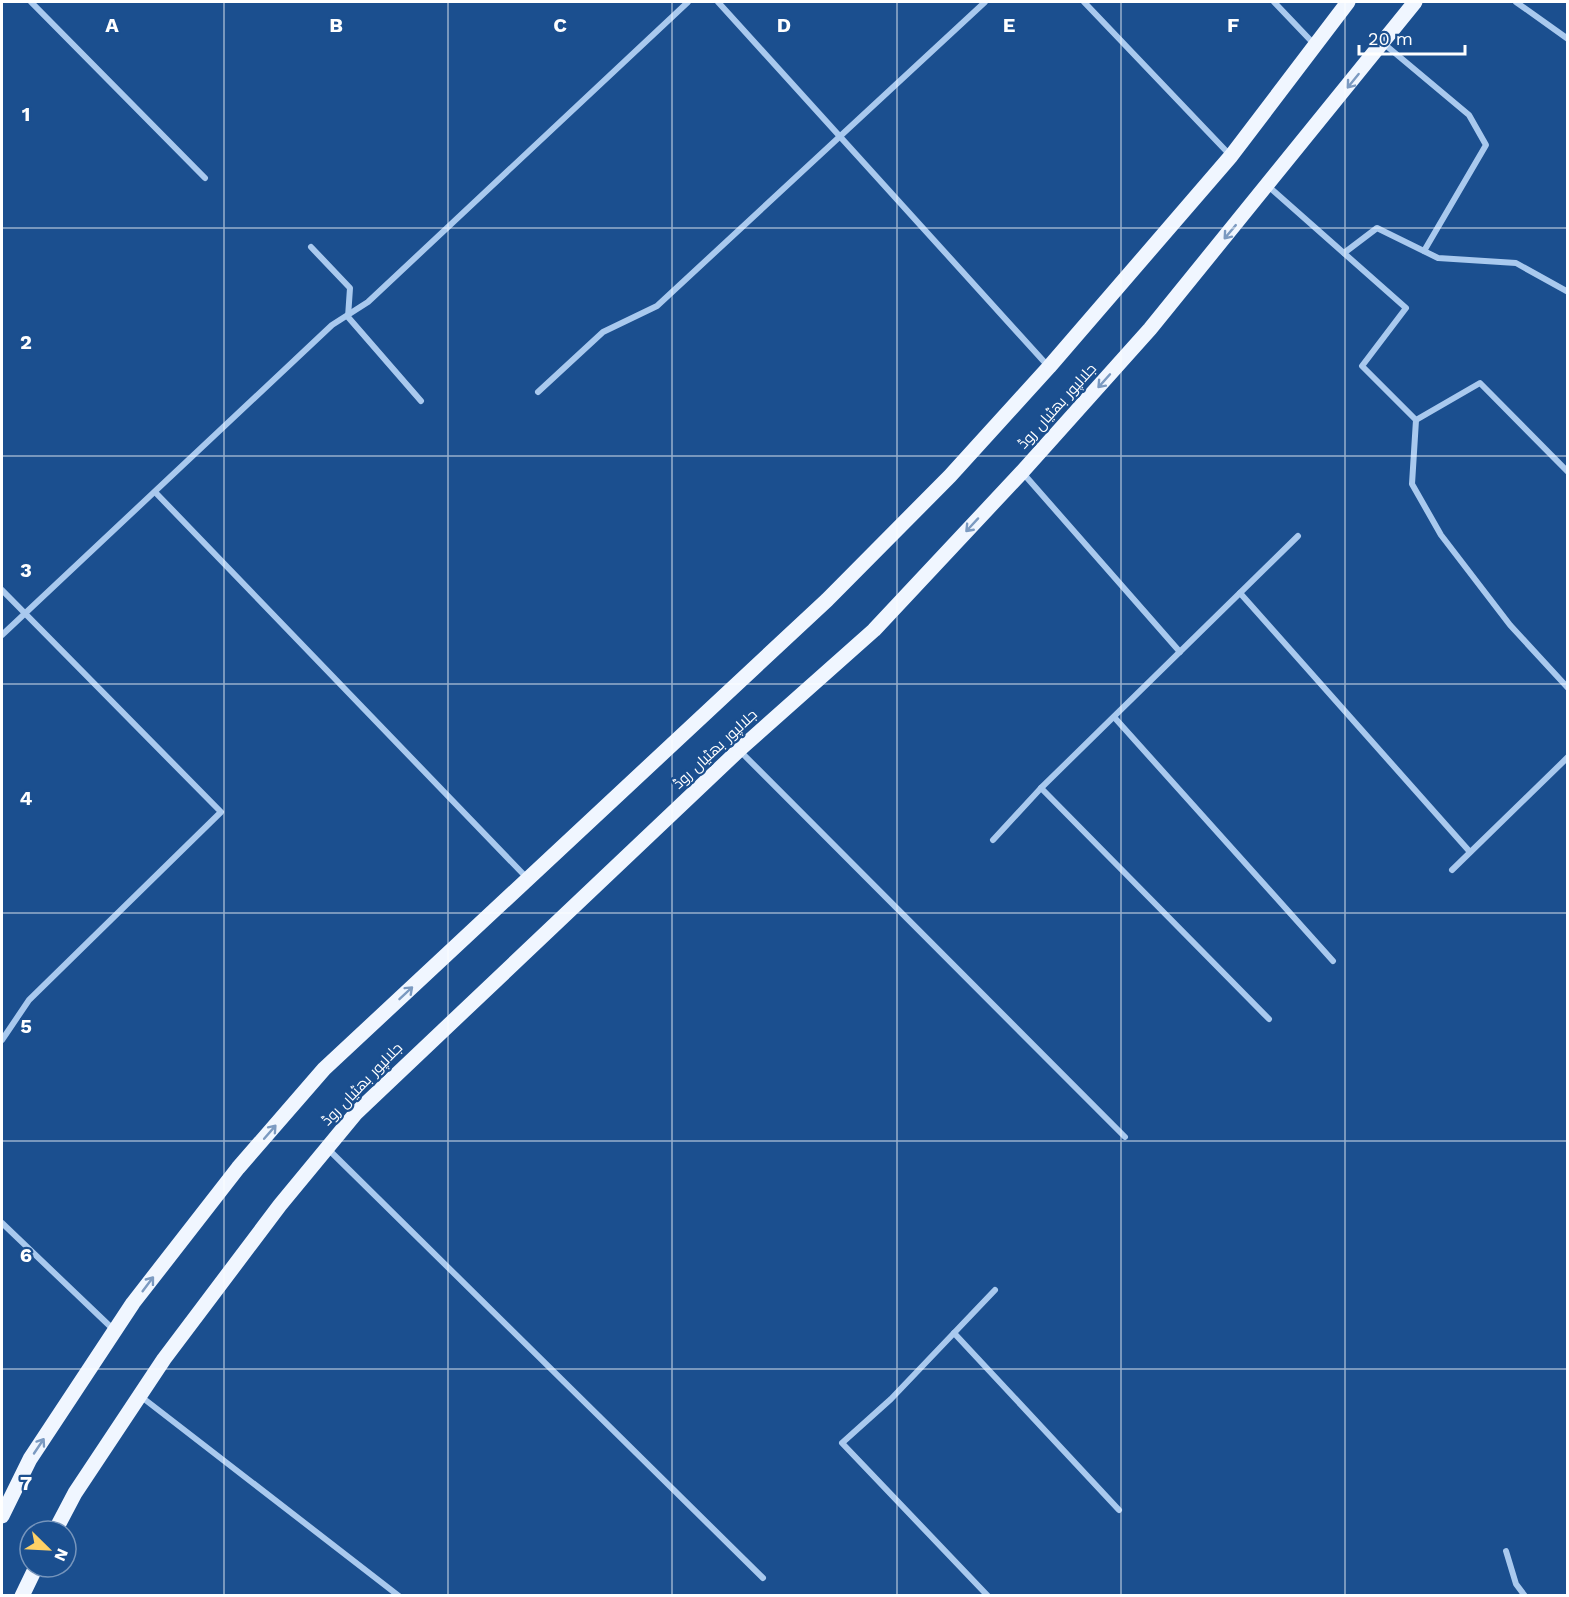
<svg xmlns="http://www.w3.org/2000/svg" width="1569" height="1597" viewBox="0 0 1569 1597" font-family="'Work Sans',Cairo,sans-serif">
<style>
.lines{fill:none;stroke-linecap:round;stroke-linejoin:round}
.minor{stroke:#a9c9ee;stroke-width:6}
.primary{stroke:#f0f6ff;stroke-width:15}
.oneway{stroke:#7b9ac1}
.grid{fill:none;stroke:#fff;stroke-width:1.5;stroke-opacity:0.55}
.labels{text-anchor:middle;stroke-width:4.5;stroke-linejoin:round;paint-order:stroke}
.street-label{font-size:15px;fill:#fff;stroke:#1b4f8f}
.grid-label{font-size:20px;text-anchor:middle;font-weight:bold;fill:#fff;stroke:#1b4f8f;stroke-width:4.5;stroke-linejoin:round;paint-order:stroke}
</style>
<rect width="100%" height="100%" fill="#1b4f8f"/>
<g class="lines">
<!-- minor -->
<g class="minor">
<path d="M31,2L205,178"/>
<path d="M718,2L1048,366"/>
<path d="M1084,2L1230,155"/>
<path d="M1274,2L1315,45"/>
<path d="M1516,2L1568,39"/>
<path d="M1383,43L1469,115L1486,145L1424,251"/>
<path d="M1268,186L1406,308L1362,366L1416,420L1412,484L1441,535L1510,625L1568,688"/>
<path d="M311,247L350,288L348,317L421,401"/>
<path d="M1344,253L1377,228L1438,258L1516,263L1568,292"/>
<path d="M538,392L603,332L657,306L985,2"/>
<path d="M1416,420L1480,383L1568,472"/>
<path d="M1022,472L1180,652"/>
<path d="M155,492L527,878"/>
<path d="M2,590L221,812L29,1000L2,1040"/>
<path d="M1240,593L1470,852"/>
<path d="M2,635L332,325L368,302L688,2"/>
<path d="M1114,717L1333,961"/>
<path d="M739,750L1125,1137"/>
<path d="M1041,788L1269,1019"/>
<path d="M993,840L1041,788L1298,536"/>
<path d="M1452,870L1568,757"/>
<path d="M328,1149L763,1578"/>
<path d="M2,1223L115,1331"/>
<path d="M954,1333L1119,1510"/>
<path d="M139,1395L399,1596"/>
<path d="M1506,1551L1516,1584L1525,1596"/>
<path d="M988,1596L842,1443L891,1399L995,1290"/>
</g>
<!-- primary -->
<g class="primary">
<path d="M2,1516L30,1459L133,1303L238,1168L324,1069L827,600L950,476L1049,367L1231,156L1348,2"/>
<path d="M55,1531L75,1493L164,1359L280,1205L356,1113L739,750L874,630L1022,472L1150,329L1415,2"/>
<path d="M22,1596L36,1567"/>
</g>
</g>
<!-- one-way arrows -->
<defs><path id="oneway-shaft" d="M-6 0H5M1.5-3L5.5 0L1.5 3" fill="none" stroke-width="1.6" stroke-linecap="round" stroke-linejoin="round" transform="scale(1.5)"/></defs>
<g class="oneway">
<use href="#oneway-shaft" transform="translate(1353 81) rotate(129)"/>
<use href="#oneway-shaft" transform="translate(1230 232) rotate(130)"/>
<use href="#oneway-shaft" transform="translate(1104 381) rotate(132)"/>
<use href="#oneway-shaft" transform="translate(972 525) rotate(133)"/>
<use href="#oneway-shaft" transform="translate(406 993) rotate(-43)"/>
<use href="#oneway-shaft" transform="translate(270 1132) rotate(-49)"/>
<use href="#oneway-shaft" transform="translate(148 1284) rotate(-53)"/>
<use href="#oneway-shaft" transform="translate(39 1446) rotate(-56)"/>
</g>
<!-- grid -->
<path class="grid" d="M224,2V1596M448,2V1596M672,2V1596M897,2V1596M1121,2V1596M1345,2V1596M2,228H1568M2,456H1568M2,684H1568M2,913H1568M2,1141H1568M2,1369H1568"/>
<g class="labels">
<!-- street labels -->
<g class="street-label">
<text transform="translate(1057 406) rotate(-48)" y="5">جلالپور بھٹیاں روڈ</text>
<text transform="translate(715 749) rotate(-43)" y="5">جلالپور بھٹیاں روڈ</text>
<text transform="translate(362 1084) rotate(-46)" y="5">جلالپور بھٹیاں روڈ</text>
</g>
</g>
<g class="grid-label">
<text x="112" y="32">A</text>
<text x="336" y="32">B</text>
<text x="560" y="32">C</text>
<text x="784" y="32">D</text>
<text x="1009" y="32">E</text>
<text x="1233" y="32">F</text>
<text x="26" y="121">1</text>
<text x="26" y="349">2</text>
<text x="26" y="577">3</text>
<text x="26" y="805">4</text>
<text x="26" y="1033">5</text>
<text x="26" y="1262">6</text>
<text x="26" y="1490">7</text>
</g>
<!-- border -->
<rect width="1569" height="1597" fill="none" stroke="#ffffff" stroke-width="6"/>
<!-- north arrow -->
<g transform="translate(48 1549) rotate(114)"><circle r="28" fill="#1b4f8f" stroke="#7695bc" stroke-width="1.5"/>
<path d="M0-4.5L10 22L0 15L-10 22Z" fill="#ffd166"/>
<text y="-9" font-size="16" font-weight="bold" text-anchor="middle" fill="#ffffff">N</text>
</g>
<!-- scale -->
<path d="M1359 45v9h106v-9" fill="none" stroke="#ffffff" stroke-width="3"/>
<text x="1368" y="45" font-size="18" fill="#ffffff" stroke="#1b4f8f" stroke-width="4.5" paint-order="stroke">20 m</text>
</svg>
